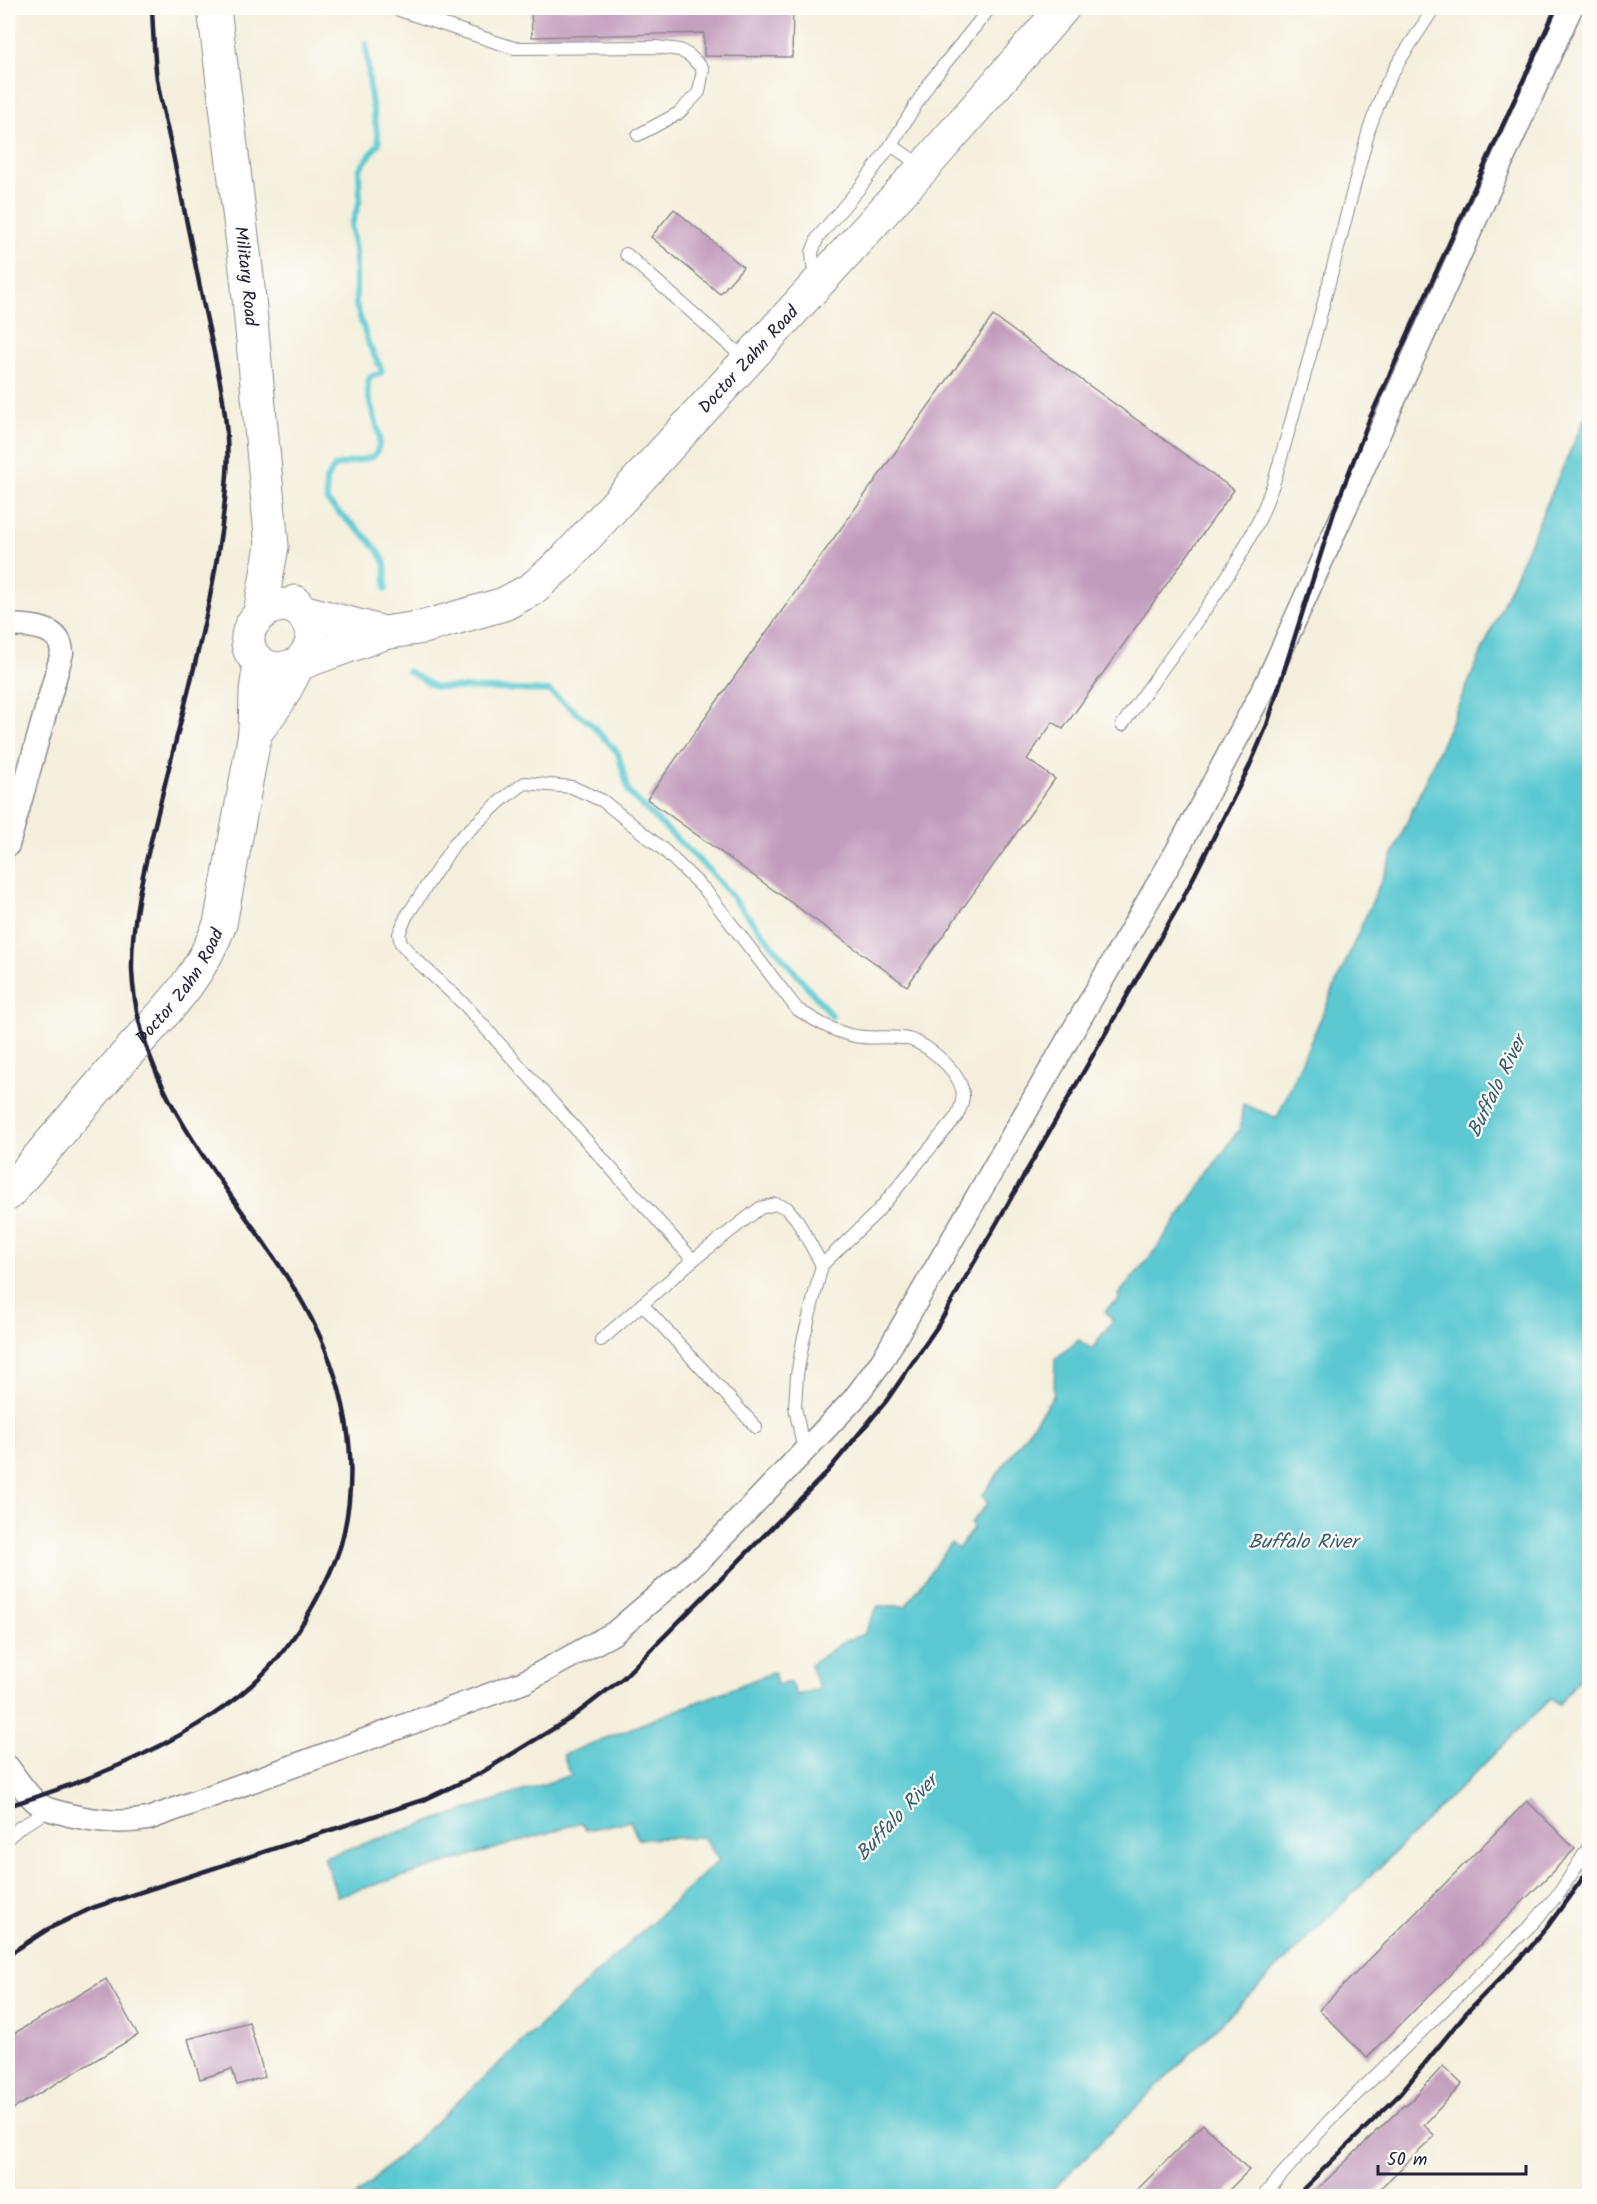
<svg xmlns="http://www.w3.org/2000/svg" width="1597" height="2204" viewBox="0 0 1597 2204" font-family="Kalam,sans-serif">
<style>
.water{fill:#5cc9d2;stroke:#3f7686;stroke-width:1.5}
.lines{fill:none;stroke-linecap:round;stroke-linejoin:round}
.stream{stroke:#5cc9d2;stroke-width:6}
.building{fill:#c29cbd}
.lane-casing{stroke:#8b888c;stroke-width:14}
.street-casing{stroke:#8b888c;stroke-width:25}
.secondary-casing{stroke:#8b888c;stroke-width:35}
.lane{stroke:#fff;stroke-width:12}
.street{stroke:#fff;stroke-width:22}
.secondary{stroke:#fff;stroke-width:33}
.rail{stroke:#22223b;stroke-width:4.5}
.labels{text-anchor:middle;stroke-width:4.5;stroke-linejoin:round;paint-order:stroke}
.street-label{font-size:18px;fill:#22223b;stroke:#fdfcf7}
.water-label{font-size:20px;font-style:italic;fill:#365c70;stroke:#fdfcf7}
</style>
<rect width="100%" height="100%" fill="#fdfcf7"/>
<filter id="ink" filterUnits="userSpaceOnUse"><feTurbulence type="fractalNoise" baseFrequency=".0167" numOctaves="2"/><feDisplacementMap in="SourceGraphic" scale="12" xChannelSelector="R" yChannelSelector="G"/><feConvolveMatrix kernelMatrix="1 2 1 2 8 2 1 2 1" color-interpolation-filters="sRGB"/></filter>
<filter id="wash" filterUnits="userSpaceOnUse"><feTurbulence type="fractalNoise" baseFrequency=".008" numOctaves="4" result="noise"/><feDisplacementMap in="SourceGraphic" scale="24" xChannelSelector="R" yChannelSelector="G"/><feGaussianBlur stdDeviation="1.35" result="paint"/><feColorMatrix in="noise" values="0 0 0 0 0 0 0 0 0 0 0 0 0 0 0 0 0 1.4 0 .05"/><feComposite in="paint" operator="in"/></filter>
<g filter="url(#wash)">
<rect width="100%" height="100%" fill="#f4efdc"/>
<!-- water -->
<path class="water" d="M1589,408V1667L1559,1704L1550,1699L1046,2196H356L719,1860L703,1837L638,1839L630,1821L586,1830L580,1823L337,1896L324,1857L571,1775L563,1755L774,1672L777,1685L790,1682L796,1695L819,1689L810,1665L845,1641L864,1634L878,1606H906L951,1543L958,1549L973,1529L971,1523L988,1503L982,1496L1054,1395L1055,1359L1079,1340L1092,1349L1113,1320L1105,1311L1113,1303L1115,1304L1120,1298L1118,1295L1154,1252L1240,1128L1243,1104L1277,1118Z"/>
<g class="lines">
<!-- stream -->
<g class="stream">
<path d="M366,44L371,99L379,143L359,170L360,200L351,227L356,256V305L369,345L382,370L380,374L370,376C359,403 393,435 373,457L335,466L326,480L327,501C345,521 371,536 384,560C387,567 385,581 386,589"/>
<path d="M408,671L435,687L549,691L591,724L618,753L629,793L710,871L832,1016"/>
</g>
</g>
<g id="blocks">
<!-- building -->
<g class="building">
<path d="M531,8H793L792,57L704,56V33L532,37Z"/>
<path d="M674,209L743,267L720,294L651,237Z"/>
<path d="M993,316L1234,490L1063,729L1053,722L1027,759L1055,779L907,986L647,799Z"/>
<path d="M1527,1801L1575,1849L1367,2058L1319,2010Z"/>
<path d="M106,1979L138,2035L8,2112V2037Z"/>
<path d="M249,2022L265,2077L237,2085L232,2069L200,2079L188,2039Z"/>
<path d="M1443,2066L1462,2084L1424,2125L1435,2136L1372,2196H1310L1404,2105L1406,2106Z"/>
<path d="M1203,2124L1249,2170L1223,2196H1131Z"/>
</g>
</g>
</g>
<g filter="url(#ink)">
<use href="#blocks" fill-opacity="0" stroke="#8b888c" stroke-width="1.5"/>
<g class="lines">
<!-- lane casing -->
<g class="lane-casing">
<g id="lane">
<path d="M393,8L514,48L656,47L680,50L690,56L703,69L699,92L679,113L638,135"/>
<path d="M891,145L923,167"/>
<path d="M626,254L746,360"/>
<path d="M821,278L813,266L812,252L818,237L862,185L891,145L930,82L990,8"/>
<path d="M1122,725L1214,597L1239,558L1261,516L1274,482L1309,359L1369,129L1385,87L1398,63L1434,8"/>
<path d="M693,1260L465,1005L414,958L401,943L399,934L406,917L455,843L504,798L525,783L572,787L603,801L664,850L706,891L797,1009C816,1021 834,1032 855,1036C871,1039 886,1036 901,1038C923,1039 956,1068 962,1089C965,1098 960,1108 957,1116L877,1212L822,1265L803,1341L797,1375L795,1407L804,1451"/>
<path d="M642,1304L756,1427"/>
<path d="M601,1340L693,1260L760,1208L776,1204L787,1208L797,1220L822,1265"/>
<path d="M8,1838L20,1827L50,1810"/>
<path d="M1263,2196L1329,2121L1533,1923L1560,1892L1590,1845"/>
</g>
</g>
<!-- street casing -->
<g class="street-casing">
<g id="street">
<path d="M8,625C29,626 61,625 62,653L8,845"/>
<path d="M8,1767C18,1780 28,1798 42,1806C50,1811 60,1812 69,1815C97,1821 120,1824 148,1819L524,1682L614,1633L706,1554L853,1400L882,1361L1178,849L1267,682L1571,8"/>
</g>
</g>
<!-- secondary casing -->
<g class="secondary-casing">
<g id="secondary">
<path id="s1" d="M214,8L247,277L272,546L260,613"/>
<path d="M295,602L298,610L384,633"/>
<path id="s2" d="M255,733C266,719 278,704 286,688C290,681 293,674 297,667C302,658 308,654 311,644C313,636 312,629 308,622C287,579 222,629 259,662C271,672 285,669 298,664L384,633L424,627L504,604L532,589L564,561L924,167L1063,8"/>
<path id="s3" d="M8,1194C44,1151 81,1107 118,1064C160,1016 197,985 220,924L255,733L256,691L260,662"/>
</g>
</g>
<!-- lane -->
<use href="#lane" class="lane"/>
<!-- street -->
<use href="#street" class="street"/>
<!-- secondary -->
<use href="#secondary" class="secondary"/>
<!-- rail -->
<g class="rail">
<path d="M8,1806C79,1784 152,1756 214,1714C254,1688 288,1651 311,1609C323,1588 334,1567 341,1544C363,1462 345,1378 304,1305C243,1197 137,1102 132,970C131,915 146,861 159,808C185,700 220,585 227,475C231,417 215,358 203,302C193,251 182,201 172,150C167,127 161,103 157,79C154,56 153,31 152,8"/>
<path d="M8,1955L48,1929L92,1908L426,1799L479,1774L571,1718L623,1678L828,1471L887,1400L937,1327L967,1275L1182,900L1249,767L1267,725L1335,509L1369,420L1556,8"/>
<path d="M1296,2196L1399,2095L1466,2013L1523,1955L1548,1926L1590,1868"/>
</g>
</g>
</g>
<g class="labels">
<!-- street labels -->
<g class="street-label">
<text dy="6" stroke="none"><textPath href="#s1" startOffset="270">Military Road</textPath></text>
<text dy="6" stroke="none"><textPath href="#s2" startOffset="843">Doctor Zahn Road</textPath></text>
<text dy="6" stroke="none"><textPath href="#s3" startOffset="270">Doctor Zahn Road</textPath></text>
</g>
<!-- water labels -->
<g class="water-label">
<text transform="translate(1496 1086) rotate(-64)" y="7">Buffalo River</text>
<text x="1303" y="1548">Buffalo River</text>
<text transform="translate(896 1817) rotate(-47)" y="7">Buffalo River</text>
</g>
</g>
<!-- margin -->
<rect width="1597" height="2204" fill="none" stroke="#fdfcf7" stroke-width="30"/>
<!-- scale -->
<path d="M1378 2165v9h148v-9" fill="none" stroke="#22223b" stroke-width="3"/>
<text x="1387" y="2165" font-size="18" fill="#22223b" stroke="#fdfcf7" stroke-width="4.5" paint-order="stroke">50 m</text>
</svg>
